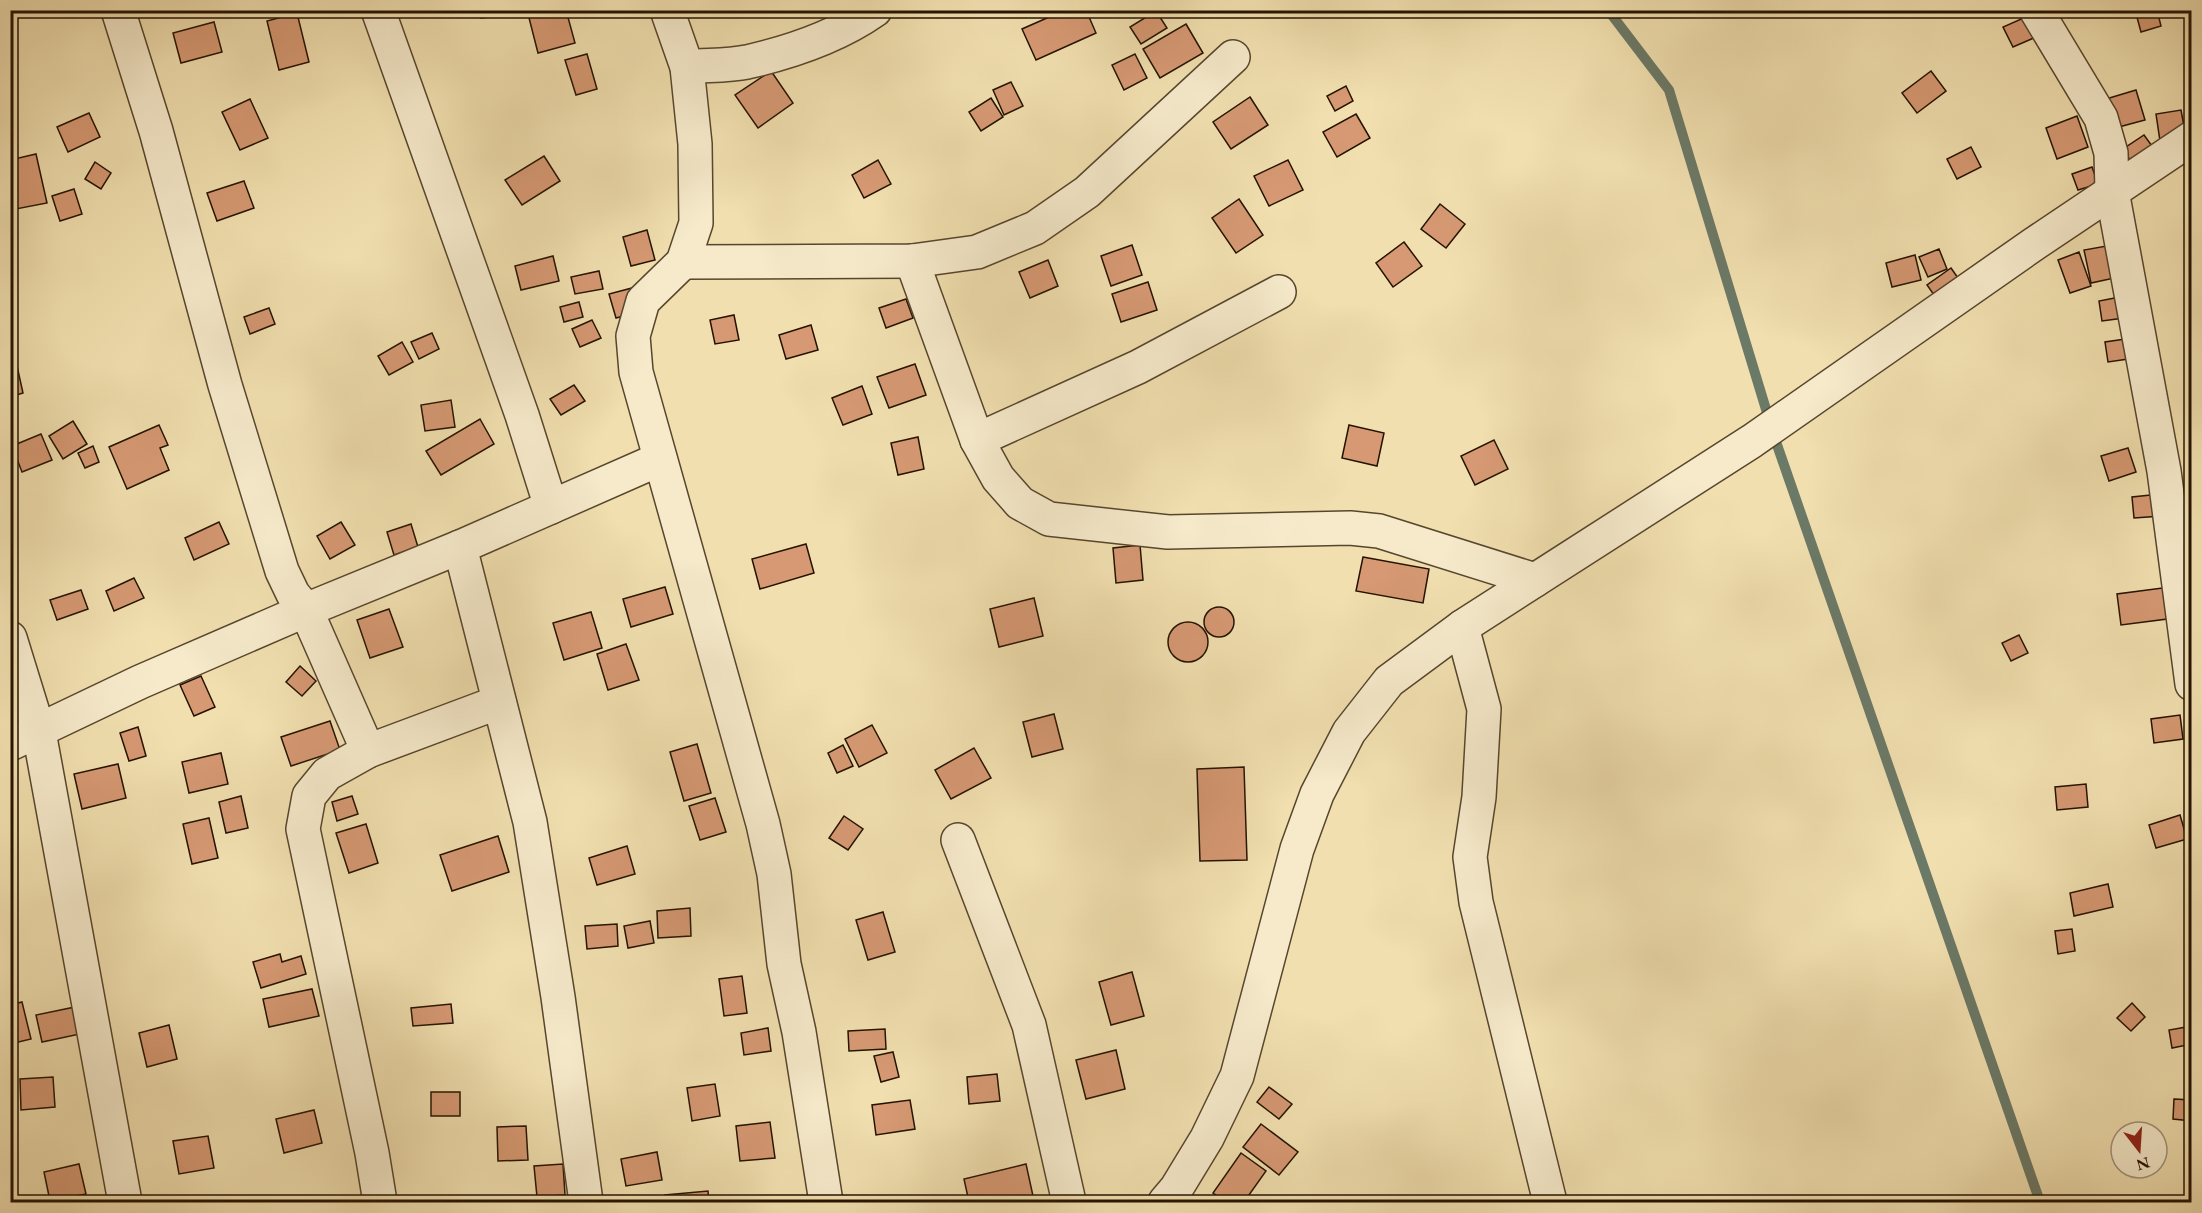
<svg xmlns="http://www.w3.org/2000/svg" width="2202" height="1213" viewBox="0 0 2202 1213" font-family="'EB Garamond',serif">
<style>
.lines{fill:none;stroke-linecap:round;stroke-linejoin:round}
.stream{stroke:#6b7967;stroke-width:10}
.building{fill:#d69973;stroke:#241302;stroke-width:1.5}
.minor-casing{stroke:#57462d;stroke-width:36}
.minor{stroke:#f6eacb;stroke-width:33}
</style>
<rect width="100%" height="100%" fill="#f1dfaf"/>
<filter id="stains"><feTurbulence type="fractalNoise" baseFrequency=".00333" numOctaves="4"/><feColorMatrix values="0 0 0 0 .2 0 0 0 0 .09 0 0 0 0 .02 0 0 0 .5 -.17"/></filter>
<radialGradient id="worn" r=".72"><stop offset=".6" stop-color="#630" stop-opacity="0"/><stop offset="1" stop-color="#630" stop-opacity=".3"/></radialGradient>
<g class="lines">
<!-- stream -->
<path class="stream" d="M1608,10L1669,90L1775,439L2040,1202"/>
</g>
<!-- building -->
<g class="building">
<path d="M480,10H510V15L481,18Z"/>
<path d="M527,10H566L575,43L538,53Z"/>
<path d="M1065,10H1086L1096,33L1036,60L1022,29Z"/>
<path d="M2135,10H2157L2161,26L2141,32Z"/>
<path d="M1156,11L1167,28L1141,44L1130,27Z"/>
<path d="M297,13L309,62L279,70L267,21Z"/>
<path d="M2028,16L2036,37L2013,47L2003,27Z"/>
<path d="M214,22L222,52L181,63L173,33Z"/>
<path d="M1186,24L1203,53L1160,78L1143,49Z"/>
<path d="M587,54L597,89L576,95L565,60Z"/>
<path d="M1135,54L1147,78L1124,90L1112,65Z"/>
<path d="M771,71L793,103L758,128L735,95Z"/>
<path d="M1931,71L1946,91L1917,113L1902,93Z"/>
<path d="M1011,82L1023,106L1004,115L993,90Z"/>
<path d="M1346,86L1353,101L1335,111L1327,96Z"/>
<path d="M2136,90L2145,120L2115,128L2106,99Z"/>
<path d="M1250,97L1268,125L1231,149L1213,122Z"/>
<path d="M991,98L1003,117L981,131L969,112Z"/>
<path d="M250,99L268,138L240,150L222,112Z"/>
<path d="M2181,110L2186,137L2160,141L2156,114Z"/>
<path d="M89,113L100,137L68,152L57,127Z"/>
<path d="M1356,114L1370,138L1337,157L1323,132Z"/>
<path d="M2077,116L2088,147L2057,159L2046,128Z"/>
<path d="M2144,135L2157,153L2135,168L2123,149Z"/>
<path d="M1971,147L1981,167L1957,179L1947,159Z"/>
<path d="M36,154L47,203L16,209L10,182V160Z"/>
<path d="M544,156L560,181L522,205L505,180Z"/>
<path d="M878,160L891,184L864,198L852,175Z"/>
<path d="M1288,160L1303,190L1269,206L1254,176Z"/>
<path d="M95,162L111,173L101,189L85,179Z"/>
<path d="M2092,167L2098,184L2078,190L2072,174Z"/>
<path d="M244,181L254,208L217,221L207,193Z"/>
<path d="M74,189L82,214L60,221L52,196Z"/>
<path d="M1239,199L1263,235L1236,253L1212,218Z"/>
<path d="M1440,204L1465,224L1446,248L1421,229Z"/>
<path d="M647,230L655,260L631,266L623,237Z"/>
<path d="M1404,242L1422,266L1393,287L1376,263Z"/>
<path d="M1132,245L1142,275L1111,286L1101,256Z"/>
<path d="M2112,245L2119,277L2091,283L2084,250Z"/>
<path d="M1939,249L1947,269L1928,277L1919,257Z"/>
<path d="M2079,252L2091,286L2070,293L2058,260Z"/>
<path d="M1915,255L1921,280L1892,287L1886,263Z"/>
<path d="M553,256L559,281L521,290L515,266Z"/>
<path d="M1048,260L1058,286L1030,298L1019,272Z"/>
<path d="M1951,268L1965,288L1941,305L1927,285Z"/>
<path d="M599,271L603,289L575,294L571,277Z"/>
<path d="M1148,282L1157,310L1121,322L1112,294Z"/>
<path d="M632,288L638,312L616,318L609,294Z"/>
<path d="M2120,297L2124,318L2102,321L2099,301Z"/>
<path d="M906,299L913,318L886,328L879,308Z"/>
<path d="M579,302L583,317L564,322L560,307Z"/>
<path d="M269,308L275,324L250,334L244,317Z"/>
<path d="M734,315L739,340L715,344L710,320Z"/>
<path d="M592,320L601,338L580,347L572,329Z"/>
<path d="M811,325L818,350L786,359L779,335Z"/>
<path d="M432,333L439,349L419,359L411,342Z"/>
<path d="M2132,338L2135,358L2108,362L2105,342Z"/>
<path d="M402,342L413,362L389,375L378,356Z"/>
<path d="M915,364L926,395L889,408L877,377Z"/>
<path d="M17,366L23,393L10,397V368Z"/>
<path d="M574,385L585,401L561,415L550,399Z"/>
<path d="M862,386L872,414L843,425L832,398Z"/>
<path d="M451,400L455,427L425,431L421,405Z"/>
<path d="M480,419L494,444L441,475L426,451Z"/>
<path d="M73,421L87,444L63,459L49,436Z"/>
<path d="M159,425L168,445L160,448L169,470L127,489L109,447Z"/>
<path d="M1349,425L1384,433L1377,466L1342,458Z"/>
<path d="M41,434L52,460L22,472L12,446Z"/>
<path d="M918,437L924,469L898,475L891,443Z"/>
<path d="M1494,440L1508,469L1475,485L1461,456Z"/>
<path d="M93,446L99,462L85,468L78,453Z"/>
<path d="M2128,448L2136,472L2109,481L2101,456Z"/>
<path d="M2160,494L2162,516L2134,518L2132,497Z"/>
<path d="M219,522L229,544L194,560L185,538Z"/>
<path d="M341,522L355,545L330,559L317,536Z"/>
<path d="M411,524L418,547L394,555L387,532Z"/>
<path d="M806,544L814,573L760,589L752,559Z"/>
<path d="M1140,545L1143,580L1116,583L1113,548Z"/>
<path d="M1363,557L1429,569L1423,603L1356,591Z"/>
<path d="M134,578L144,598L114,611L106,591Z"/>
<path d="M665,587L673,614L631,627L623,599Z"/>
<path d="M2170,587L2175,618L2121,625L2117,594Z"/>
<path d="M81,590L88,609L57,620L50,600Z"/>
<path d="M1034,598L1043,636L999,647L990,609Z"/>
<circle cx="1219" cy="622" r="15"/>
<path d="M389,609L403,647L370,658L357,620Z"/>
<path d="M591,612L602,648L564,660L553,623Z"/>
<circle cx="1188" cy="642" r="20"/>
<path d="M2019,635L2028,653L2011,661L2002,643Z"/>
<path d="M626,644L639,680L608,690L597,654Z"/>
<path d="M300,666L316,681L302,696L286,682Z"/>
<path d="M201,676L215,707L194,716L180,685Z"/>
<path d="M1054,714L1063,749L1032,757L1023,722Z"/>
<path d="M2180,715L2183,739L2154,743L2151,719Z"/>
<path d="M330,721L340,750L291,766L281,737Z"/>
<path d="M872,725L887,753L859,767L845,739Z"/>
<path d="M138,727L146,756L129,761L120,733Z"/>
<path d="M697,744L711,793L684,801L670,752Z"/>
<path d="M843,745L853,766L837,773L828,753Z"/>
<path d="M974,748L991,778L951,799L935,770Z"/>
<path d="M221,753L228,784L189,793L182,762Z"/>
<path d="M118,764L126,798L82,809L74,774Z"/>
<path d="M1244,767L1247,860L1200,861L1197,769Z"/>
<path d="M2086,784L2088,807L2057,810L2055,787Z"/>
<path d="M241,796L248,828L226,833L219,802Z"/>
<path d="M352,796L358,814L337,821L332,802Z"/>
<path d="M715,798L726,832L700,840L689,806Z"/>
<path d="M2180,815L2187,839L2156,848L2149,825Z"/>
<path d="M844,816L863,829L848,850L829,838Z"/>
<path d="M209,818L218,858L192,864L183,824Z"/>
<path d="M366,824L378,863L349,873L336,833Z"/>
<path d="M498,836L509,872L452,891L440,855Z"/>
<path d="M627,846L635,874L597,885L589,858Z"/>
<path d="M2108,884L2113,907L2074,916L2070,893Z"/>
<path d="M690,908L691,936L658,938L657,911Z"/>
<path d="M883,912L895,952L868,960L856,920Z"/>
<path d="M650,921L654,943L628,948L624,926Z"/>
<path d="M617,924L618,946L587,949L585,926Z"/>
<path d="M2072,929L2075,951L2058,954L2055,931Z"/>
<path d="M280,954L282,962L301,956L306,974L261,988L253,962Z"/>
<path d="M1132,972L1144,1016L1111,1025L1099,982Z"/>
<path d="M742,976L747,1013L724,1016L719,979Z"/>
<path d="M312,989L319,1016L269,1027L263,999Z"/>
<path d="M22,1002L31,1039L10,1044V1005Z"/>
<path d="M2132,1003L2145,1017L2131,1031L2117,1018Z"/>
<path d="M451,1004L453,1023L413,1026L411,1008Z"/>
<path d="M75,1007L80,1034L42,1042L36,1015Z"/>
<path d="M169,1025L177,1059L147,1067L139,1033Z"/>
<path d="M2192,1026V1044L2172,1048L2169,1030Z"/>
<path d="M768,1028L771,1051L744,1055L741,1033Z"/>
<path d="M885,1029L886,1049L849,1051L848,1031Z"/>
<path d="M1116,1050L1125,1089L1086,1099L1076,1060Z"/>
<path d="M893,1052L899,1077L881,1082L874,1056Z"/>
<path d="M997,1074L1000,1101L969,1104L967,1077Z"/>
<path d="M53,1077L55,1107L21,1110L20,1079Z"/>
<path d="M715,1084L720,1116L692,1121L687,1088Z"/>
<path d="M1269,1087L1292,1104L1279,1119L1257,1102Z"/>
<rect x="431" y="1092" width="29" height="24"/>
<path d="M2174,1099L2192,1100V1121L2173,1119Z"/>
<path d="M910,1100L915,1129L876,1135L872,1105Z"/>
<path d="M314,1110L322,1143L284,1153L276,1119Z"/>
<path d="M770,1122L775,1158L740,1161L736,1126Z"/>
<path d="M1261,1124L1298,1152L1279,1175L1243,1147Z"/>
<path d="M526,1126L528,1160L498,1161L497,1127Z"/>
<path d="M208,1136L214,1168L179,1174L173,1141Z"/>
<path d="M657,1152L662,1180L626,1186L621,1159Z"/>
<path d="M1241,1153L1266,1171L1244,1202H1226L1213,1193Z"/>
<path d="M79,1164L86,1194L50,1201L44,1172Z"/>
<path d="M563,1164L565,1195L537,1197L534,1166Z"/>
<path d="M1026,1164L1033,1196L1007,1202H969L964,1179Z"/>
<path d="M708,1191L709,1202H666L665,1195Z"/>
</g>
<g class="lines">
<!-- minor casing -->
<g class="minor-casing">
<g id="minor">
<path d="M118,10L156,131L225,385L282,571L293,594L306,610L368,751"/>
<path d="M378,10L522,415L551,507"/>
<path d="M667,10L687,67L695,144L696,223L683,262L643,301L633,336L636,372L763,824L774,874L784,964L799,1032L826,1202"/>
<path d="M2036,10L2101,118L2111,153L2112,191L2164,471L2192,684"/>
<path d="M687,67C706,65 727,66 747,62C791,52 838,36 875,10"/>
<path d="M912,261L977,440L998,478L1020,503L1049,519L1168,532L1350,528L1379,531L1535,580"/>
<path d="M683,262L912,261L977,252L1035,228L1087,192L1233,57"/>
<path d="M977,440L1138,367L1279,292"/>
<path d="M460,547L530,822L558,997L586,1202"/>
<path d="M1462,627L1484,709L1479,797L1470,857L1476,902L1550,1202"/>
<path d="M10,638L39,732L125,1202"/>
<path d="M10,744L140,682L306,610L460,547L660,459"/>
<path d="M958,840L1029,1025L1069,1202"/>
<path d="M380,1202L372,1153L303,829L309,796L327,774L368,751L499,702"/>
<path d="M1165,1202L1176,1189L1207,1138L1237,1076L1297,849L1317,794L1349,732L1389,681L1462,627L1752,441L2034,244L2192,138"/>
</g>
</g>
<!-- minor -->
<use href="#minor" class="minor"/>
</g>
<!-- margin -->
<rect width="2202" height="1213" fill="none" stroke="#f1dfaf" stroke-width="36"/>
<rect x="12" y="12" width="2178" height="1189" fill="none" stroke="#241302" stroke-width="3"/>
<rect x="18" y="18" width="2166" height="1177" fill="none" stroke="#241302" stroke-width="1.5"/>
<!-- north arrow -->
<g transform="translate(2139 1150) rotate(163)"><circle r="28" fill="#f6eacb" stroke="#a2947b" stroke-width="1.5"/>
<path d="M0-4.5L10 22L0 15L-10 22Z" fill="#8f2418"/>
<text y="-9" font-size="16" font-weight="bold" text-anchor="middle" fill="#241302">N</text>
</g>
<rect width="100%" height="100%" filter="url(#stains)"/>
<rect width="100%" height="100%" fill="url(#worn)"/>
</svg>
